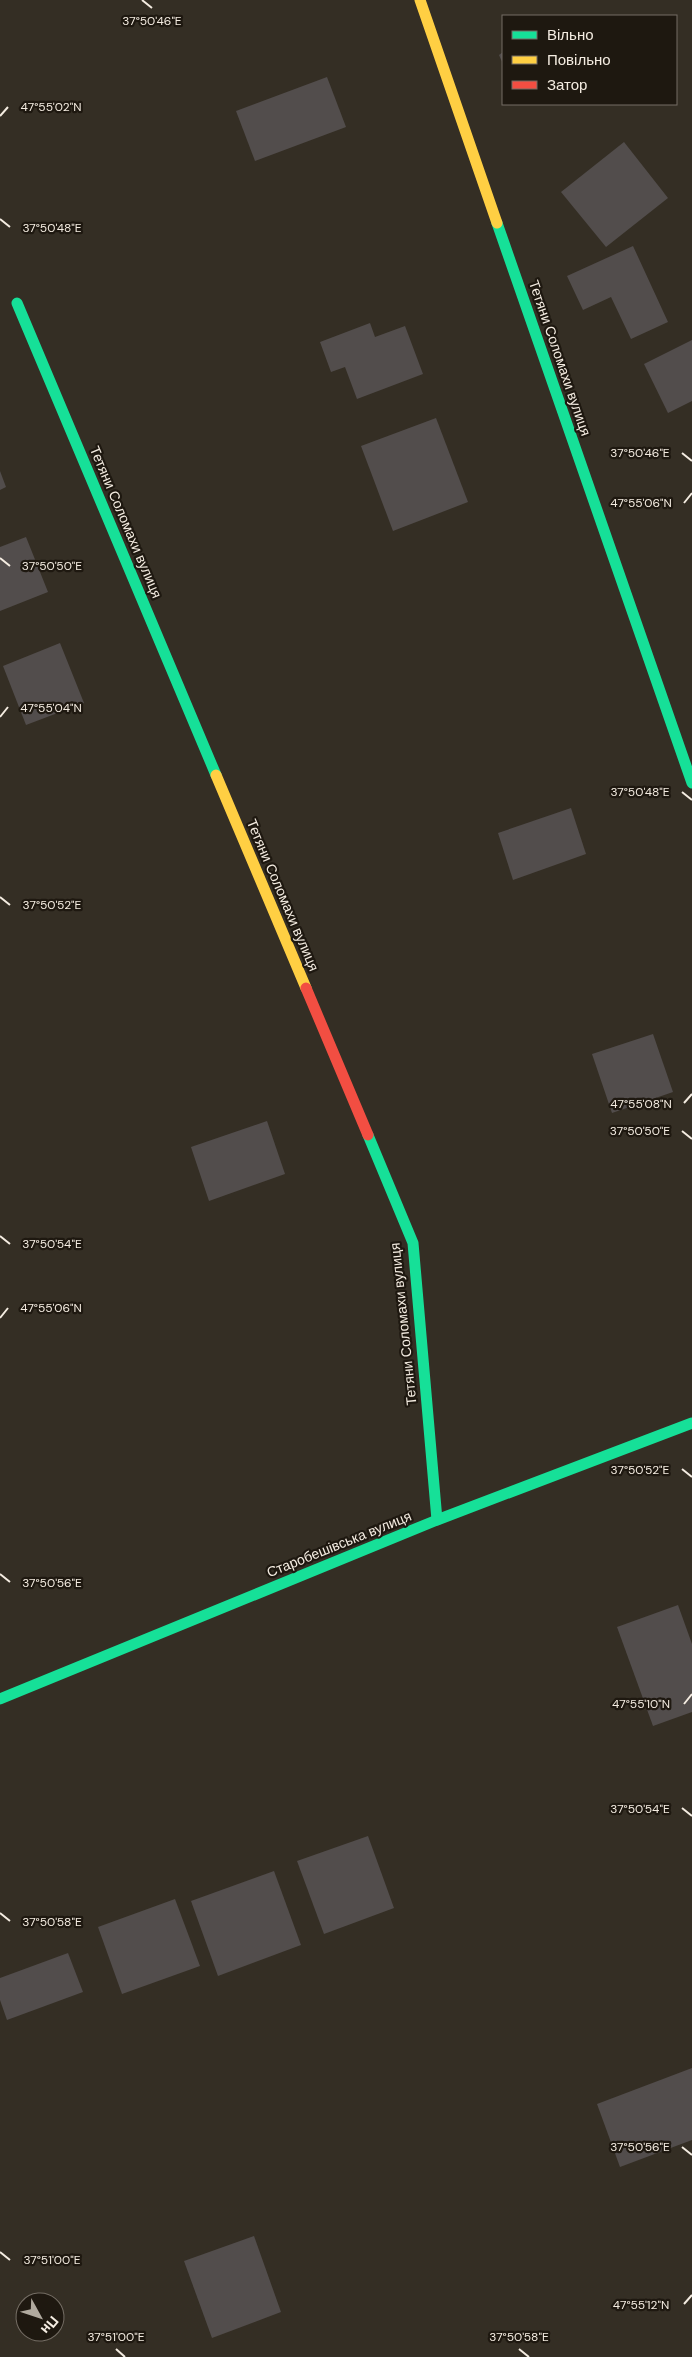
<svg xmlns="http://www.w3.org/2000/svg" width="692" height="2357" viewBox="0 0 692 2357" font-family="'DM Sans',sans-serif">
<style>
.building{fill:#524d4c}
.lines{fill:none;stroke-linecap:round;stroke-linejoin:round}
.fast{stroke:#16e098;stroke-width:11}
.slow{stroke:#ffcf43;stroke-width:11}
.jam{stroke:#f24e42;stroke-width:11}
.ticks{fill:none;stroke:#f4ece1;stroke-width:2}
.labels{text-anchor:middle;stroke-width:4.5;stroke-linejoin:round;paint-order:stroke}
.street-label{font-size:14px;fill:#f4ece1;stroke:#1e1810}
.ticks-label{font-size:12px;text-anchor:middle;fill:#f4ece1;stroke:#1e1810;stroke-width:4.5;stroke-linejoin:round;paint-order:stroke}
</style>
<rect width="100%" height="100%" fill="#342e24"/>
<!-- building -->
<g class="building">
<path d="M503,52V64L499,55Z"/>
<path d="M327,77L346,127L255,161L236,111Z"/>
<path d="M624,142L668,198L606,247L561,192Z"/>
<path d="M633,246L668,322L631,339L611,297L583,310L567,276Z"/>
<path d="M370,323L375,337L405,326L423,374L357,399L345,367L331,372L320,342Z"/>
<path d="M692,340V401L668,413L644,364Z"/>
<path d="M436,418L468,502L393,531L361,446Z"/>
<path d="M0,471L6,487L0,490Z"/>
<path d="M26,537L48,592L0,611V547Z"/>
<path d="M60,643L84,703L26,725L3,666Z"/>
<path d="M571,808L586,854L513,880L498,833Z"/>
<path d="M653,1034L673,1092L612,1113L592,1054Z"/>
<path d="M267,1121L285,1174L209,1201L191,1147Z"/>
<path d="M678,1605L692,1644V1712L653,1726L617,1627Z"/>
<path d="M368,1836L394,1908L324,1934L297,1861Z"/>
<path d="M274,1871L301,1945L218,1976L191,1901Z"/>
<path d="M175,1899L200,1966L122,1994L98,1927Z"/>
<path d="M68,1953L83,1992L7,2020L0,2000V1978Z"/>
<path d="M692,2068V2140L620,2167L597,2104Z"/>
<path d="M254,2236L281,2312L212,2338L184,2261Z"/>
</g>
<g class="lines">
<!-- fast -->
<g class="fast">
<path d="M497,223L692,783"/>
<path d="M17,303L216,775"/>
<path d="M368,1135L413,1243L437,1520"/>
<path d="M0,1699L437,1520L692,1423"/>
</g>
<!-- slow -->
<g class="slow">
<path d="M420,0L497,223"/>
<path d="M216,775L306,988"/>
</g>
<!-- jam -->
<path class="jam" d="M306,988L368,1135"/>
</g>
<!-- ticks -->
<path class="ticks" d="M142,0L152,8M0,116L8,107M0,219L10,227M682,453L692,461M684,503L692,493M0,558L10,566M0,717L8,707M682,792L692,800M0,897L10,905M684,1103L692,1094M682,1131L692,1139M0,1236L10,1244M0,1318L8,1308M682,1469L692,1477M0,1574L10,1582M684,1704L692,1694M682,1808L692,1816M0,1913L10,1921M682,2147L692,2155M0,2252L10,2260M684,2304L692,2295M116,2349L125,2357M519,2349L529,2357"/>
<g class="labels">
<!-- street labels -->
<g class="street-label">
<text transform="translate(560 358) rotate(71)" y="5">Тетяни Соломахи вулиця</text>
<text transform="translate(126 522) rotate(67)" y="5">Тетяни Соломахи вулиця</text>
<text transform="translate(283 895) rotate(67)" y="5">Тетяни Соломахи вулиця</text>
<text transform="translate(403 1324) rotate(-96)" y="5">Тетяни Соломахи вулиця</text>
<text transform="translate(339 1544) rotate(-22)" y="5">Старобешівська вулиця</text>
</g>
</g>
<g class="ticks-label">
<text x="152" y="25">37°50'46"E</text>
<text x="51" y="111">47°55'02"N</text>
<text x="52" y="232">37°50'48"E</text>
<text x="640" y="457">37°50'46"E</text>
<text x="641" y="507">47°55'06"N</text>
<text x="52" y="570">37°50'50"E</text>
<text x="51" y="712">47°55'04"N</text>
<text x="640" y="796">37°50'48"E</text>
<text x="52" y="909">37°50'52"E</text>
<text x="641" y="1108">47°55'08"N</text>
<text x="640" y="1135">37°50'50"E</text>
<text x="52" y="1248">37°50'54"E</text>
<text x="51" y="1312">47°55'06"N</text>
<text x="640" y="1474">37°50'52"E</text>
<text x="52" y="1587">37°50'56"E</text>
<text x="641" y="1708">47°55'10"N</text>
<text x="640" y="1813">37°50'54"E</text>
<text x="52" y="1926">37°50'58"E</text>
<text x="640" y="2151">37°50'56"E</text>
<text x="52" y="2264">37°51'00"E</text>
<text x="641" y="2309">47°55'12"N</text>
<text x="116" y="2341">37°51'00"E</text>
<text x="519" y="2341">37°50'58"E</text>
</g>
<!-- legend -->
<rect x="502" y="15" width="175" height="90" fill="#1e1810" stroke="#746d64"/>
<rect x="512" y="31" width="25" height="8" fill="#16e098" stroke="#746d64"/>
<text x="547" y="40" font-size="15" fill="#f4ece1">Вільно</text>
<rect x="512" y="56" width="25" height="8" fill="#ffcf43" stroke="#746d64"/>
<text x="547" y="65" font-size="15" fill="#f4ece1">Повільно</text>
<rect x="512" y="81" width="25" height="8" fill="#f24e42" stroke="#746d64"/>
<text x="547" y="90" font-size="15" fill="#f4ece1">Затор</text>
<!-- north arrow -->
<g transform="translate(40 2317) rotate(130)"><circle r="24" fill="#1e1810" stroke="#746d64"/>
<path d="M0-4L9 19L0 12L-9 19Z" fill="#b1aa9f"/>
<text y="-8" font-size="14" font-weight="bold" text-anchor="middle" fill="#f4ece1">Пн</text>
</g>
</svg>
